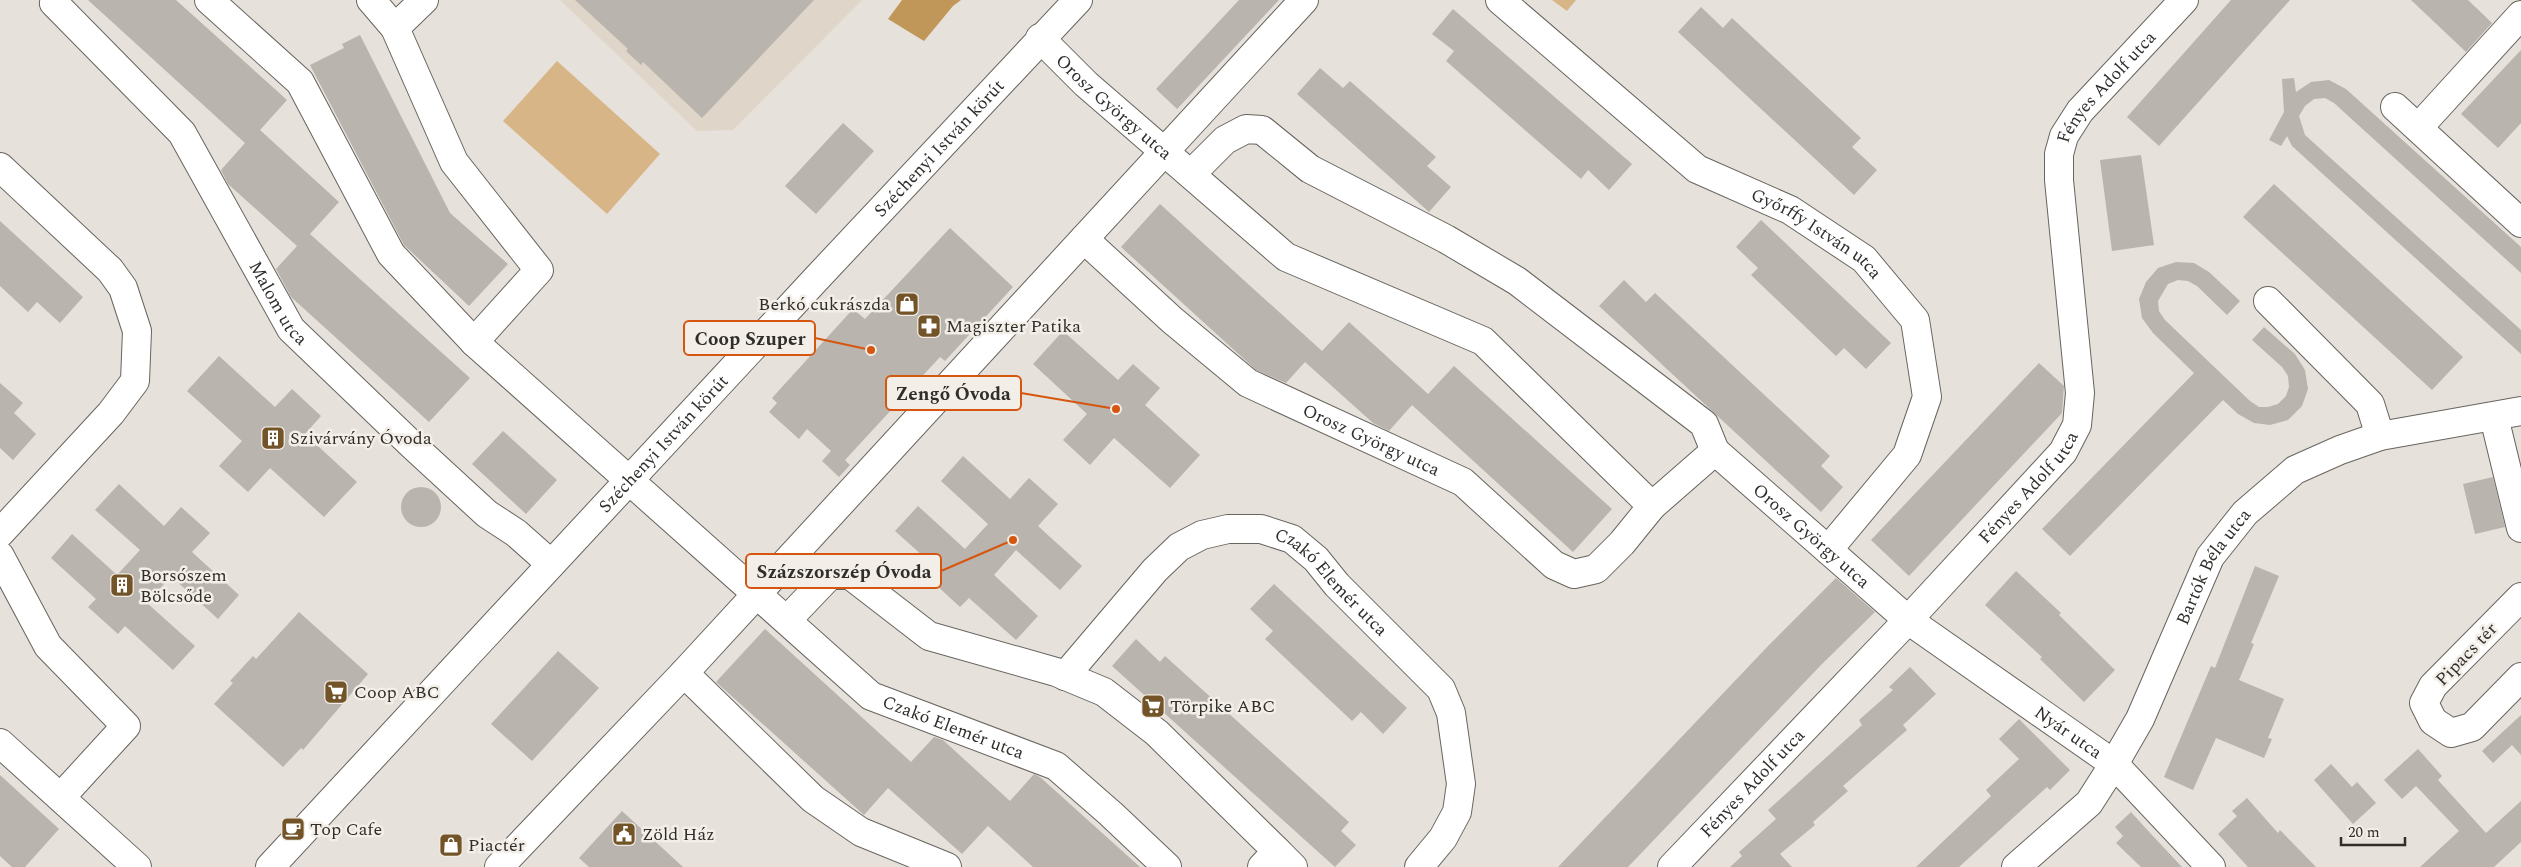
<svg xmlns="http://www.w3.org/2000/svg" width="2521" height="867" viewBox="0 0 2521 867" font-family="Spectral,serif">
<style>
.built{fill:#dfd6c9}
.green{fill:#d8b587}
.forest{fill:#c19659}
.building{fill:#b9b4ae}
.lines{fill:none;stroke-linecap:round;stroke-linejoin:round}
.minor-casing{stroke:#68645e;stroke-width:30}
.minor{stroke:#fff;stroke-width:28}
.labels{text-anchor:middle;stroke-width:5;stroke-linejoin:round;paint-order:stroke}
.street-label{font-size:18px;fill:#302e2b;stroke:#f3eee7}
.poi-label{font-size:18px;fill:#302e2b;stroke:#f3eee7;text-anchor:start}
.leader{fill:none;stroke:#d6550f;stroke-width:2}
.callout-dot{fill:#d6550f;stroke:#f3eee7;stroke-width:2}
.callout{fill:#f3eee7;stroke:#d6550f;stroke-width:2}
.callout-label{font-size:19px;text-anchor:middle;font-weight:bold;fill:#302e2b}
</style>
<rect width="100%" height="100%" fill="#e6e1da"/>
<!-- built -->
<path class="built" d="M560,0H862L733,130L697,131Z"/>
<!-- green -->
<g class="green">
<path d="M1552,0H1576L1567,11Z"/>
<path d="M557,61L660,154L607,214L503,121Z"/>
</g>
<!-- forest -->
<path class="forest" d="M902,0H961L953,6L924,41L888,19Z"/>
<!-- building -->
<g class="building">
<path d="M88,0H176L287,100L260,130L339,202L310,234L470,378L429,422L291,297L276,269L297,246L228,184L221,170L245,143Z"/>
<path d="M575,0H814L702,118L643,62L641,65L626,51L628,49Z"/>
<path d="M1239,0H1279L1177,109L1156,89Z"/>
<path d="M2231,0H2290L2159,146L2127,117Z"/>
<path d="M2411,0H2468L2492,23L2466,52Z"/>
<path d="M1701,7L1723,28L1732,18L1861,138L1852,147L1877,170L1854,195L1678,32Z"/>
<path d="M1453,9L1632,164L1609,190L1588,170L1581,179L1446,61L1454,51L1432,34Z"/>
<path d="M360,35L450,213L508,264L469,306L404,245L310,65L344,48L342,44Z"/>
<path d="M2521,50V123L2498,148L2461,114Z"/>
<path d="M1320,68L1343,88L1350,81L1436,157L1427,166L1451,187L1429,212L1297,94Z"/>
<path d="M2294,78L2296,92L2311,82L2329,80L2346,89L2521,247V273L2334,103L2325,98L2314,99L2305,106L2299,116L2305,135L2521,330V354L2292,146L2287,136L2281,146L2269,140L2284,112L2282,79Z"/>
<path d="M843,123L874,151L816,214L785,186Z"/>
<path d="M2141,155L2154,245L2112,251L2100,160Z"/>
<path d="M2274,184L2463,357L2432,390L2243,217Z"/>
<path d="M1160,204L1322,351L1349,322L1428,394L1454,366L1612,509L1573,552L1412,405L1389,431L1373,423L1305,362L1286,383L1256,370L1121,247Z"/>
<path d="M1761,220L1891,343L1866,369L1844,348L1836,356L1751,275L1758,268L1736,247Z"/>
<path d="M0,221L83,297L60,323L37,302L28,312L0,286Z"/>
<path d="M950,228L1013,287L945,361L940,357L845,460L850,465L839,477L822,461L831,451L807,429L799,439L769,412L777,403L772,398L853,309L865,319Z"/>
<path d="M2176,262L2194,263L2209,272L2240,301L2227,315L2197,286L2188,281L2178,280L2168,284L2158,301L2159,311L2165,320L2250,401L2259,407H2268L2278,404L2286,396L2289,387L2288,376L2282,367L2252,340L2264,327L2295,354L2305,370L2308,389L2302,406L2288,420L2270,425L2254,423L2238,414L2223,400L2070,556L2042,529L2194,373L2153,333L2142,318L2139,299L2146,282L2158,268Z"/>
<path d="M1624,280L1646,302L1655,293L1830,456L1821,466L1843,487L1821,512L1599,306Z"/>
<path d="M1063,331L1118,380L1133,364L1160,388L1145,405L1200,455L1170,488L1114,438L1090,465L1063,440L1087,414L1033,364Z"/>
<path d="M219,356L275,407L292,389L321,416L305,434L357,482L324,517L270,468L248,492L219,466L242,441L187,391Z"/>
<path d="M2039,363L2064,386L2062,413L1909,576L1871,540Z"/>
<path d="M0,383L23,403L14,413L36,434L13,460L0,448Z"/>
<path d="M503,431L557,480L526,514L472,464Z"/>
<path d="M963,456L1010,499L1029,478L1058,504L1038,526L1082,566L1060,590L1016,550L994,575L1038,616L1016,640L969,598L960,607L934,583L942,573L895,531L918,506L965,549L988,524L941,481Z"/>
<path d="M2493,477L2505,527L2475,534L2463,484Z"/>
<path d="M119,484L164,526L181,507L210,533L192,552L239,595L218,619L171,576L147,603L195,646L173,670L125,626L118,634L88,607L96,599L51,558L72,534L117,575L140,550L95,510Z"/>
<circle cx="421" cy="507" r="20"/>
<path d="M2255,566L2279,576L2251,643L2254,644L2239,680L2284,699L2268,738L2272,739L2264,758L2216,738L2193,790L2164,777L2211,666L2215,668Z"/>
<path d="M2016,571L2061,613L2059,615L2115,670L2084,702L2040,659L2042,657L1985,605Z"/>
<path d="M1836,578L1875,612L1821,665L1628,867H1558L1769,645Z"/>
<path d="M1274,584L1407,708L1383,734L1361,712L1352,721L1265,639L1273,631L1250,609Z"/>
<path d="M299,612L368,674L303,750L301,748L283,767L214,704L233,683L230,681L253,656L256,659Z"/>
<path d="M765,629L911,762L934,737L943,740L1010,801L1034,774L1040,777L1140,867H1033L988,826L962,854L888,788L864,815L716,682Z"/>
<path d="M1136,639L1160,662L1165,656L1349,822L1341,831L1356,845L1335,867L1112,666Z"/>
<path d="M558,651L599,688L532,761L491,724Z"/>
<path d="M1910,667L1936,694L1903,725L1907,730L1843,786L1848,791L1813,822L1815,825L1780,854L1792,867H1730L1742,856L1739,852L1776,819L1768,810L1862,725L1859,720L1893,690L1889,687Z"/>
<path d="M2521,715V755L2512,745L2493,763L2482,751Z"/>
<path d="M2019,719L2070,770L2050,790L2047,787L1959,867H1916L1991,796L1986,790L2019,759L1999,739Z"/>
<path d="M2418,749L2442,776L2438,780L2486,833L2521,801V842L2494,867H2420L2459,831L2416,786L2402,799L2384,780Z"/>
<path d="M2331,764L2352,787L2357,782L2376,803L2353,824L2314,780Z"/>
<path d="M0,775L59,829L25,867H12L0,856Z"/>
<path d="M2247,798L2278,833L2280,830L2316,867H2248L2218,834L2237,816L2232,811Z"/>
<path d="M622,811L683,867H589L579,858Z"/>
<path d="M2131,812L2151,834L2182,867H2141L2116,843L2123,836L2115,827Z"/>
</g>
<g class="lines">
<!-- minor casing -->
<g class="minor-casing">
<g id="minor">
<path id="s1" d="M55,0L54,3L182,133L291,329L412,445L487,514L516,533L551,564"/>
<path id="s2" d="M209,0L300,82L391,254L474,342L871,696L1056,766L1111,814L1167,867"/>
<path d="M371,0L395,28L454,162L539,270L474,342"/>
<path id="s3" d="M1500,0L1697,169L1790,210L1864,259L1915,320L1927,397L1907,455L1828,550"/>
<path d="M395,28L424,0"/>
<path id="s4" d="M1040,38L1086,84L1286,257L1483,341L1652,506L1715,451"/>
<path d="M2395,107L2521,223"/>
<path d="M2418,128L2521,15"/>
<path d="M0,167L110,270L123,288L137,331L135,381L111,413L0,533"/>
<path id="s5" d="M1191,174L1225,140L1246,129L1262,130L1310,169L1446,239L1517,281L1704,424L1715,451L1908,620L2114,764L2211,867"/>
<path id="s6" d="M1084,239L1172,320L1248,383L1463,482L1554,565L1574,574L1596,569L1622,543L1652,506"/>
<path d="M2268,301L2370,404L2380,436"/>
<path d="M2494,417L2521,528"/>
<path d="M0,556L48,646L126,726L61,797"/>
<path d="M2521,597L2433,686L2424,703L2433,721L2451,733L2472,727L2521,677"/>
<path d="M787,620L830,575H850L929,636L1056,672L1104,692L1157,733L1277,851L1262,867"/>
<path d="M684,673L813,799L861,832L947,867"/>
<path id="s7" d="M1065,676L1155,570L1179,547L1202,535L1228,529H1261L1292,539L1316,559L1337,585L1441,689L1451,713L1461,784L1457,812L1443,838L1419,867"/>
<path d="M0,743L137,867"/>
<path d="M1277,851L1293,867"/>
<path id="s8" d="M270,867L817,278L1078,0"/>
<path d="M499,867L684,673L1304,0"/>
<path id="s9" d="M1672,867L1908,620L2063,452L2077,425L2080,393L2059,180V154L2064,136L2080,111L2184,0"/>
<path id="s10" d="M2016,867L2089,803L2114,764L2140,719L2210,557L2245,513L2295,470L2340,450L2380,436L2521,411"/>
</g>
</g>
<!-- minor -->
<use href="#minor" class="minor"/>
</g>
<!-- icons -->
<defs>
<g id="shop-square" transform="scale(1.25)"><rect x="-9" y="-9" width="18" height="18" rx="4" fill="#725428" stroke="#f3eee7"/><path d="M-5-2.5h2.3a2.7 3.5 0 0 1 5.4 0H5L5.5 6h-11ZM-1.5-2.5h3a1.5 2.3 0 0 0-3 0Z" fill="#fff"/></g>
<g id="pharmacy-square" transform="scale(1.25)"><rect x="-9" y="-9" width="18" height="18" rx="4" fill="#725428" stroke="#f3eee7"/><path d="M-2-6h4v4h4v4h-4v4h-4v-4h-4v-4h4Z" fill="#fff"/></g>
<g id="building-square" transform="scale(1.25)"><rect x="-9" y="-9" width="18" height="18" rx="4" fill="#725428" stroke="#f3eee7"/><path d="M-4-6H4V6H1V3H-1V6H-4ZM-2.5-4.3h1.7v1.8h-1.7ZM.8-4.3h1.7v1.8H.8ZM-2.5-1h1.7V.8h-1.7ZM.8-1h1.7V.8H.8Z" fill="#fff"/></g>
<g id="supermarket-square" transform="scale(1.25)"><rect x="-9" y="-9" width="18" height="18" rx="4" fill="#725428" stroke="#f3eee7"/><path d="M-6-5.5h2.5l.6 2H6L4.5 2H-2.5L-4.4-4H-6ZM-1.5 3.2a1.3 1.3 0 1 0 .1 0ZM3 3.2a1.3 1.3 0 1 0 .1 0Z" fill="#fff"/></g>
<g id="cafe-square" transform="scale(1.25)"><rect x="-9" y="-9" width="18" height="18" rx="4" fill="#725428" stroke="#f3eee7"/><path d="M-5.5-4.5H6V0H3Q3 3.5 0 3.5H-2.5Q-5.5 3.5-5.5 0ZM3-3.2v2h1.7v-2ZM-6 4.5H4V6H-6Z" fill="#fff"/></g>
<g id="civic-square" transform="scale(1.25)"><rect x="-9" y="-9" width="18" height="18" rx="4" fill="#725428" stroke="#f3eee7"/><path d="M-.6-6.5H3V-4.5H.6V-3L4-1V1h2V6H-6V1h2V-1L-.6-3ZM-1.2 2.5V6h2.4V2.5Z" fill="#fff"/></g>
</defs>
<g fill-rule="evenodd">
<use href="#shop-square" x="907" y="304"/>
<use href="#pharmacy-square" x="929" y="326"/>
<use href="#building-square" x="273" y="438"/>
<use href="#building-square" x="122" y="585"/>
<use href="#supermarket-square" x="336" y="692"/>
<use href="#supermarket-square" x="1153" y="706"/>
<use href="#cafe-square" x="293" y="829"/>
<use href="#civic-square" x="624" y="834"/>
<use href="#shop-square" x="451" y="845"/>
</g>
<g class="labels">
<!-- street labels -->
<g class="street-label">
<text dy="6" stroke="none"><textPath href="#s9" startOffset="956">Fényes Adolf utca</textPath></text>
<text dy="6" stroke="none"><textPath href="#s4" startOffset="101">Orosz György utca</textPath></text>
<text dy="6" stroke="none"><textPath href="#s8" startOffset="982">Széchenyi István körút</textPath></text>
<text dy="6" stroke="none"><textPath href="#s3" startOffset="396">Győrffy István utca</textPath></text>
<text dy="6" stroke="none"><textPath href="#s1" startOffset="381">Malom utca</textPath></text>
<text dy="6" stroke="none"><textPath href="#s6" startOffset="354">Orosz György utca</textPath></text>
<text dy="6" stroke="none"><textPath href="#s8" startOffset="578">Széchenyi István körút</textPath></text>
<text dy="6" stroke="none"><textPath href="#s9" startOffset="521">Fényes Adolf utca</textPath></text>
<text dy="6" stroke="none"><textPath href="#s5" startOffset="778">Orosz György utca</textPath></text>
<text dy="6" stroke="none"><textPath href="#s10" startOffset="365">Bartók Béla utca</textPath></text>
<text dy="6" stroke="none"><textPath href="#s7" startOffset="348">Czakó Elemér utca</textPath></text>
<text transform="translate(2466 654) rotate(-46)" y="6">Pipacs tér</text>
<text dy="6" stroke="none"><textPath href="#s2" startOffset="1058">Czakó Elemér utca</textPath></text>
<text dy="6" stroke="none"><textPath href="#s5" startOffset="1102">Nyár utca</textPath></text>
<text dy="6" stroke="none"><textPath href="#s9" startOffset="116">Fényes Adolf utca</textPath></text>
</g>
<!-- poi labels -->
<g class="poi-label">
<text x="890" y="310" text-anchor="end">Berkó cukrászda</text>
<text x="946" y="332">Magiszter Patika</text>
<text x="290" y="444">Szivárvány Óvoda</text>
<text x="140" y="581">Borsószem<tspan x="140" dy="21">Bölcsőde</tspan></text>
<text x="354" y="698">Coop ABC</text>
<text x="1170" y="712">Törpike ABC</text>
<text x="310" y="835">Top Cafe</text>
<text x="642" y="840">Zöld Ház</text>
<text x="468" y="851">Piactér</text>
</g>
</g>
<!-- callouts -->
<path class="leader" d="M871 350L815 338M1116 409L1021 393M1013 540L941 571"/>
<g class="callout-dot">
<circle cx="871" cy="350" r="5"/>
<circle cx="1116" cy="409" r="5"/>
<circle cx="1013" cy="540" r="5"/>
</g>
<g class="callout">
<rect x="684" y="321" width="131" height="34" rx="5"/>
<rect x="886" y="376" width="135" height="34" rx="5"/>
<rect x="746" y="554" width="195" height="34" rx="5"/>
</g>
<g class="callout-label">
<text x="750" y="345">Coop Szuper</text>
<text x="953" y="400">Zengő Óvoda</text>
<text x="844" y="578">Százszorszép Óvoda</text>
</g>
<!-- scale -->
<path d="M2341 837v8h64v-8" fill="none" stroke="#302e2b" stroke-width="2.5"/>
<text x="2348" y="837" font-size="15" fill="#302e2b" stroke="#f3eee7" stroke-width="4" paint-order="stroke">20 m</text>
</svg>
